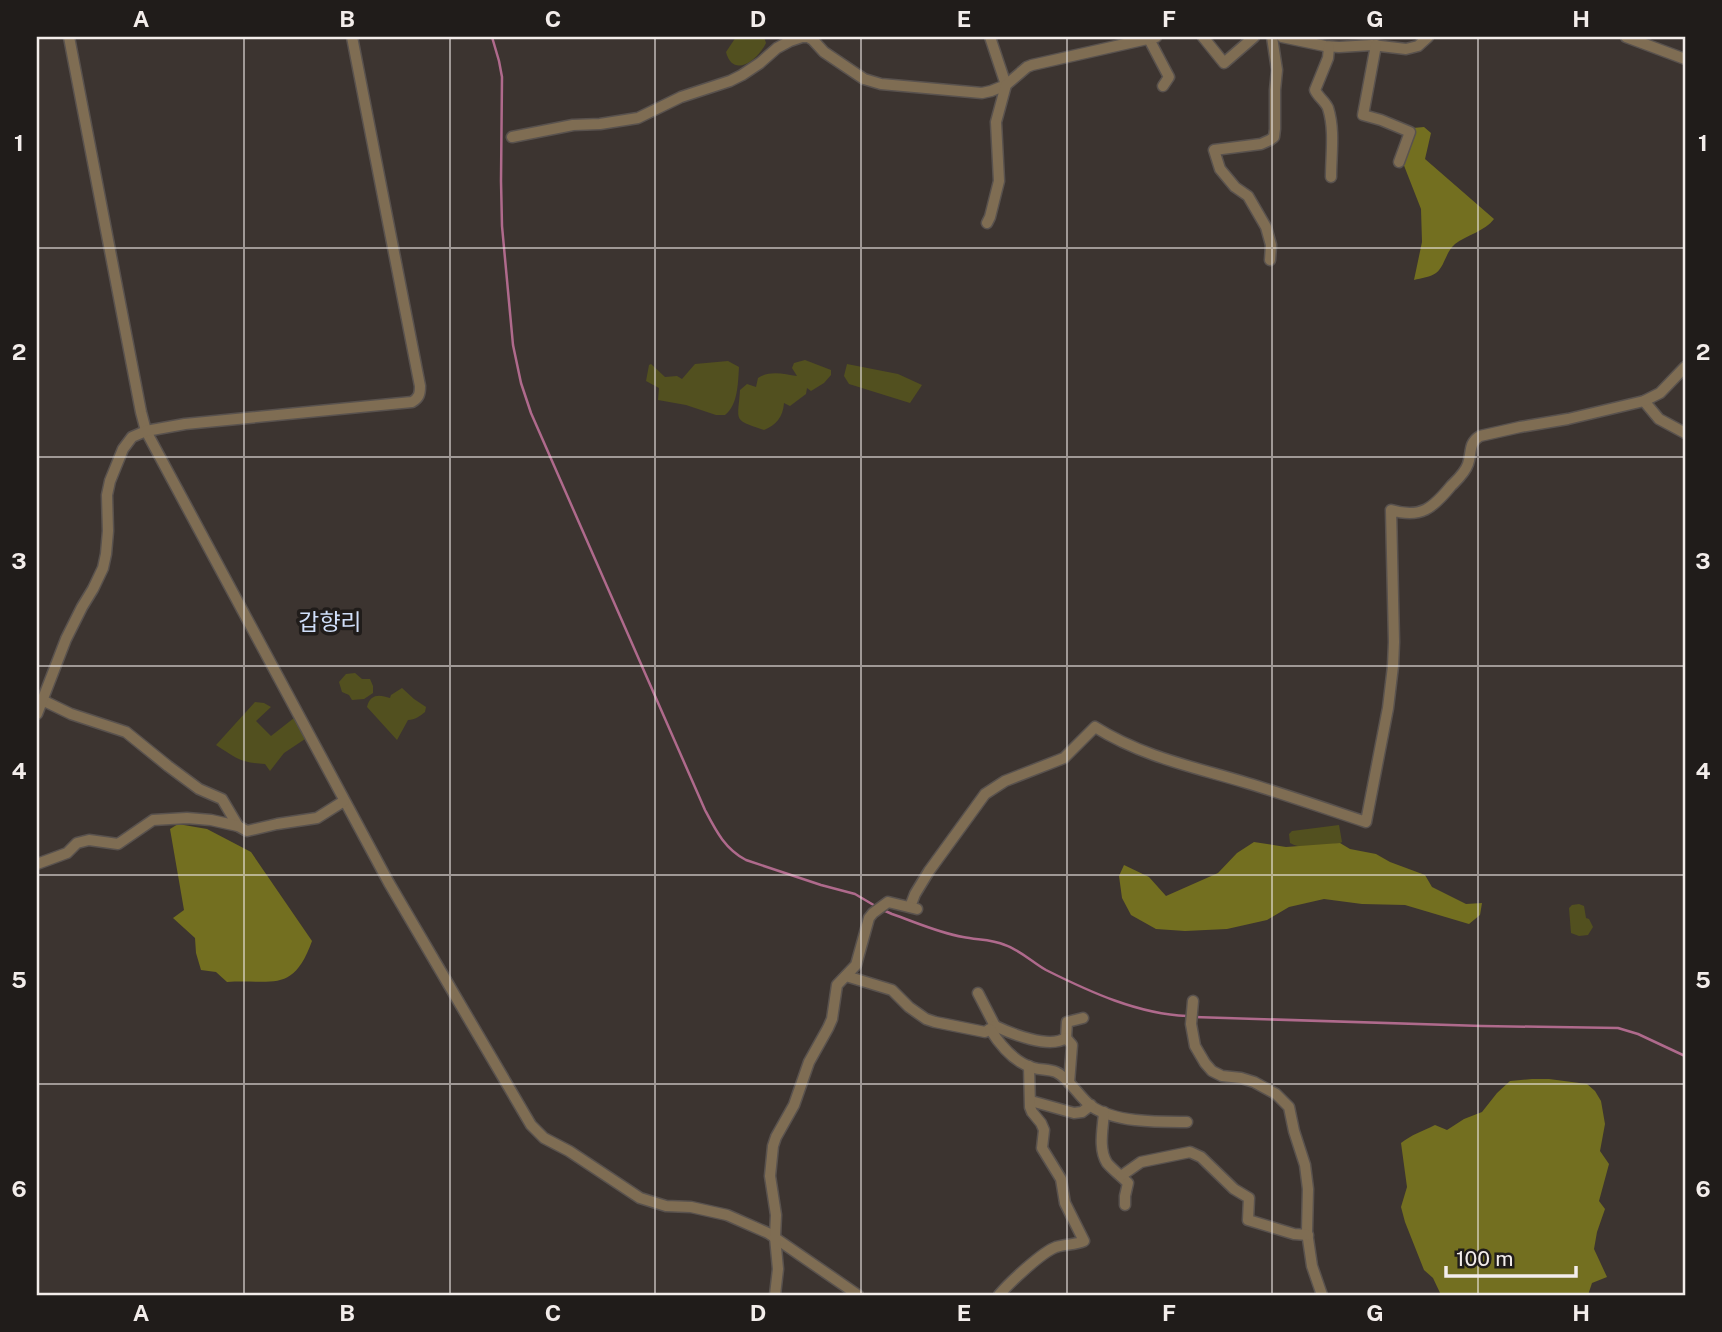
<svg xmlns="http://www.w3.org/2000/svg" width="1722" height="1332" viewBox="0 0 1722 1332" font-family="'Public Sans','Noto Sans KR',sans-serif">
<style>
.green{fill:#52501f}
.forest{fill:#736f20}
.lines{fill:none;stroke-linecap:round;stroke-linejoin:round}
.stream{stroke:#af6a8c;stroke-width:2.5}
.minor-casing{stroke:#59524e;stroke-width:13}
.minor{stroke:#7f6d53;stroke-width:10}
.grid{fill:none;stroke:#f3edeb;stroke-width:2;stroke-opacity:0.55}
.labels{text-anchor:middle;stroke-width:7;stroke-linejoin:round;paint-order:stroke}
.quarter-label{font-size:23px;fill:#d0dffa;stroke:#201c1a}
.neatline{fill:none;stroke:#f3edeb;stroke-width:2.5}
.grid-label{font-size:23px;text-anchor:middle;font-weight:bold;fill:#f3edeb}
</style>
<rect width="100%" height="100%" fill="#3c3430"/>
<!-- green -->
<g class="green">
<path d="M736,37H764L766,43C758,60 733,79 726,52Z"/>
<path d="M805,360L831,370V375L824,383L811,391L807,388L806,394L790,406L784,403C783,417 776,425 764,430C732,419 738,422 740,390L747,384L756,387L758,378C770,370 784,374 797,376L792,368L794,363Z"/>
<path d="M728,361L739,367C738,383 738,405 725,415H716L686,405L658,400L659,388L646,381L649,365L651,364L665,377L677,376L682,379L695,364Z"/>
<path d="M847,364L898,374L922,385L910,403L849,384L844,376Z"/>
<path d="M355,673L362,679H370L373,686V693L364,699L352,700L349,695L342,692L339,682L346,674Z"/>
<path d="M402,688L414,699L426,707L425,712C420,716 415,720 408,720L397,740L367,707C370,694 379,694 390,698L391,695Z"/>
<path d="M255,702L264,703L271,707L256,721L271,736L294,718L305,739L284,753L270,771L265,764C241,763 236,758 216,745Z"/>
<path d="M1339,825L1342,842L1340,843C1324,845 1304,851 1290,843L1289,834L1292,831Z"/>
<path d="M1579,904L1584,906L1586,918L1589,919L1593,927L1588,935L1579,936L1571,933L1569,908L1572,905Z"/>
</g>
<!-- forest -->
<g class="forest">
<path d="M1424,127L1431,133L1425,159L1494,219C1485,231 1467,235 1455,244C1445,253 1445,266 1436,273C1431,277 1421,278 1414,280L1422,242L1421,209L1403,163L1413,128Z"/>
<path d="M178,824L207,829L251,852L312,941C293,994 272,979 227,982L216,972L201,970L196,953L195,938L173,918L184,910L170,829Z"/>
<path d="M1254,842L1286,847L1340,843L1350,849L1376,854L1390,862L1425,875L1432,887L1466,904L1482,903L1480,915L1469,924L1405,905L1362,904L1324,899L1289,907L1267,920L1227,929L1185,931L1156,929L1131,915L1122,898L1119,876L1124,865L1149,877L1166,896L1218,873L1237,853Z"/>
<path d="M1532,1079H1549L1587,1084L1595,1091L1601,1101L1605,1124L1600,1151L1609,1164L1599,1201L1605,1209L1597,1232L1594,1249L1607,1277L1592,1283L1588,1295H1441L1433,1278L1424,1270L1405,1222L1401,1207L1407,1187L1401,1143C1411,1135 1423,1131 1435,1125L1447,1130L1464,1119L1482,1112L1497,1093L1510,1081Z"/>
</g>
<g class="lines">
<!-- stream -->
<g class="stream">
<path d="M492,37L499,61L502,77L501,181L502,226L513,345L521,383L531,413L705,810C716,831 725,849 746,860L821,885L855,894L877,907"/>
<path d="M883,910L892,914C915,922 939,933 963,937C977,940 992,939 1005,945C1020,950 1032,962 1046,970C1090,992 1138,1014 1187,1016"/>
<path d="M1194,1017L1482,1026L1618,1028L1638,1034L1685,1056"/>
</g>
<!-- minor casing -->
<g class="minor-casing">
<g id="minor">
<path d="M69,37L141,412L146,431L389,883L531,1125L544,1138L569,1151L640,1198L666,1206L691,1207L727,1215L768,1233L858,1295"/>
<path d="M1203,37L1224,63L1254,37"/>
<path d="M1282,37L1325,46L1339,47L1372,45L1406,49L1418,46L1428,37"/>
<path d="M1626,37L1685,59"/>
<path d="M1149,39L1169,77L1163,86"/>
<path d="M1376,45L1363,115L1381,120L1410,132L1399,162"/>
<path d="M1329,47L1328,58L1315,90C1318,97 1325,101 1328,108C1335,130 1331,155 1331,177"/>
<path d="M512,137L573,125L600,124L638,118L681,97L730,81L742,75L760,63L777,48L790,41L802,37H808L813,40L824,52L864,79L881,84L982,93L991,91L1006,85L990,37"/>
<path d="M987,223L990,217L999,181L996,122L1006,85L1027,67L1032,65L1156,37"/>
<path d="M1270,260L1271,245L1266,227L1248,196L1235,187L1220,169L1214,150L1261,144L1270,140L1274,137L1275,129V90L1277,70L1272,37"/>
<path d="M1644,401L1659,419L1685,433"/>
<path d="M42,700L71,714L126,732L168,766L199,789L222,799L238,826"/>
<path d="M37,714L66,639L82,607L93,589L103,568L106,554L108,531L107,495L110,481L123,449L132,437L146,431L185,424L412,402C419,398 420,394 420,386L352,37"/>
<path d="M37,864L67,853L77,843L89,840L118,844L153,820L187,818L211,820L238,826L247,831L277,824L317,818L344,801"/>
<path d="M910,907L915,894L929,871L985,794L1005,781L1064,758L1095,727C1143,757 1194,767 1247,783C1287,795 1327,809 1366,822L1388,708L1393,666L1394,642L1391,510C1421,519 1433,508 1451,486C1457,480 1465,473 1468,464C1472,453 1468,443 1480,436L1520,427L1568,419L1644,401L1660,393L1685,367"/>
<path d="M846,976L892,990L909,1007L926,1019L935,1022L985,1032L995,1026L978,993"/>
<path d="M1193,1001L1191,1024L1195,1046L1205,1063L1212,1071L1222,1076L1241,1078L1254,1082L1276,1094L1289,1107L1294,1131L1305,1165L1308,1189L1307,1232L1312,1266L1322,1295"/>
<path d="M995,1026C1012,1034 1049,1049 1066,1038L1067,1022L1083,1018"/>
<path d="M990,1029C1000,1045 1015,1063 1034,1068C1041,1070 1049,1069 1056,1072C1069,1078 1079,1097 1091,1106C1116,1123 1159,1122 1187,1122"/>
<path d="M1066,1038L1072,1045L1069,1083"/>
<path d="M1031,1101L1074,1113L1082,1112L1091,1105"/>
<path d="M1104,1112C1103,1128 1098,1149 1107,1163C1113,1170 1121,1176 1128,1183L1125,1196V1205"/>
<path d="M1121,1176L1141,1162L1190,1152L1201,1157L1234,1189L1249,1198L1248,1220L1294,1234L1308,1235"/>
<path d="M775,1295L778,1269L775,1237L776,1215L770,1176L773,1146L776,1137L794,1105L809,1062L828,1028L832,1019L837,985L856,965L869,918L873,913L888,902L917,909"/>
<path d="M999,1295C1009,1283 1042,1252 1056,1247C1066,1244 1075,1245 1084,1241L1065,1203L1061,1179L1042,1148L1044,1130L1041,1123L1032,1112L1030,1107L1029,1066"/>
</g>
</g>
<!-- minor -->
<use href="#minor" class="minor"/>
</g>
<!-- grid -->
<path class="grid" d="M244,37V1295M450,37V1295M655,37V1295M861,37V1295M1067,37V1295M1272,37V1295M1478,37V1295M37,248H1685M37,457H1685M37,666H1685M37,875H1685M37,1084H1685"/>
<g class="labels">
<!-- quarter labels -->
<g class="quarter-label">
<text x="330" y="630">갑향리</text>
</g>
</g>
<!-- border -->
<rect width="1722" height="1332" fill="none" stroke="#201c1a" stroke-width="77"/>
<!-- scale -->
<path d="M1446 1266v10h130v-10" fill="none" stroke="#f3edeb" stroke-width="3.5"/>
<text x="1456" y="1266" font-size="21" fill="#f3edeb" stroke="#201c1a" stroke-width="5" paint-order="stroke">100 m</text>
<rect x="38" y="38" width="1646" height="1256" class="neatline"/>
<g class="grid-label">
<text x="141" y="27">A</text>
<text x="347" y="27">B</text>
<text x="553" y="27">C</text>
<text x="758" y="27">D</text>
<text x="964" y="27">E</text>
<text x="1169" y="27">F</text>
<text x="1375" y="27">G</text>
<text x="1581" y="27">H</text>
<text x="19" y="151">1</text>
<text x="1703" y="151">1</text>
<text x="19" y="360">2</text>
<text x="1703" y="360">2</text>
<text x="19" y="569">3</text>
<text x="1703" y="569">3</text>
<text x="19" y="779">4</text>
<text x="1703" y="779">4</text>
<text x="19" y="988">5</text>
<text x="1703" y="988">5</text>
<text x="19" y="1197">6</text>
<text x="1703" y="1197">6</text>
<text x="141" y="1321">A</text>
<text x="347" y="1321">B</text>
<text x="553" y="1321">C</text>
<text x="758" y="1321">D</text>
<text x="964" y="1321">E</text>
<text x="1169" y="1321">F</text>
<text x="1375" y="1321">G</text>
<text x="1581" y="1321">H</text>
</g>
</svg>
